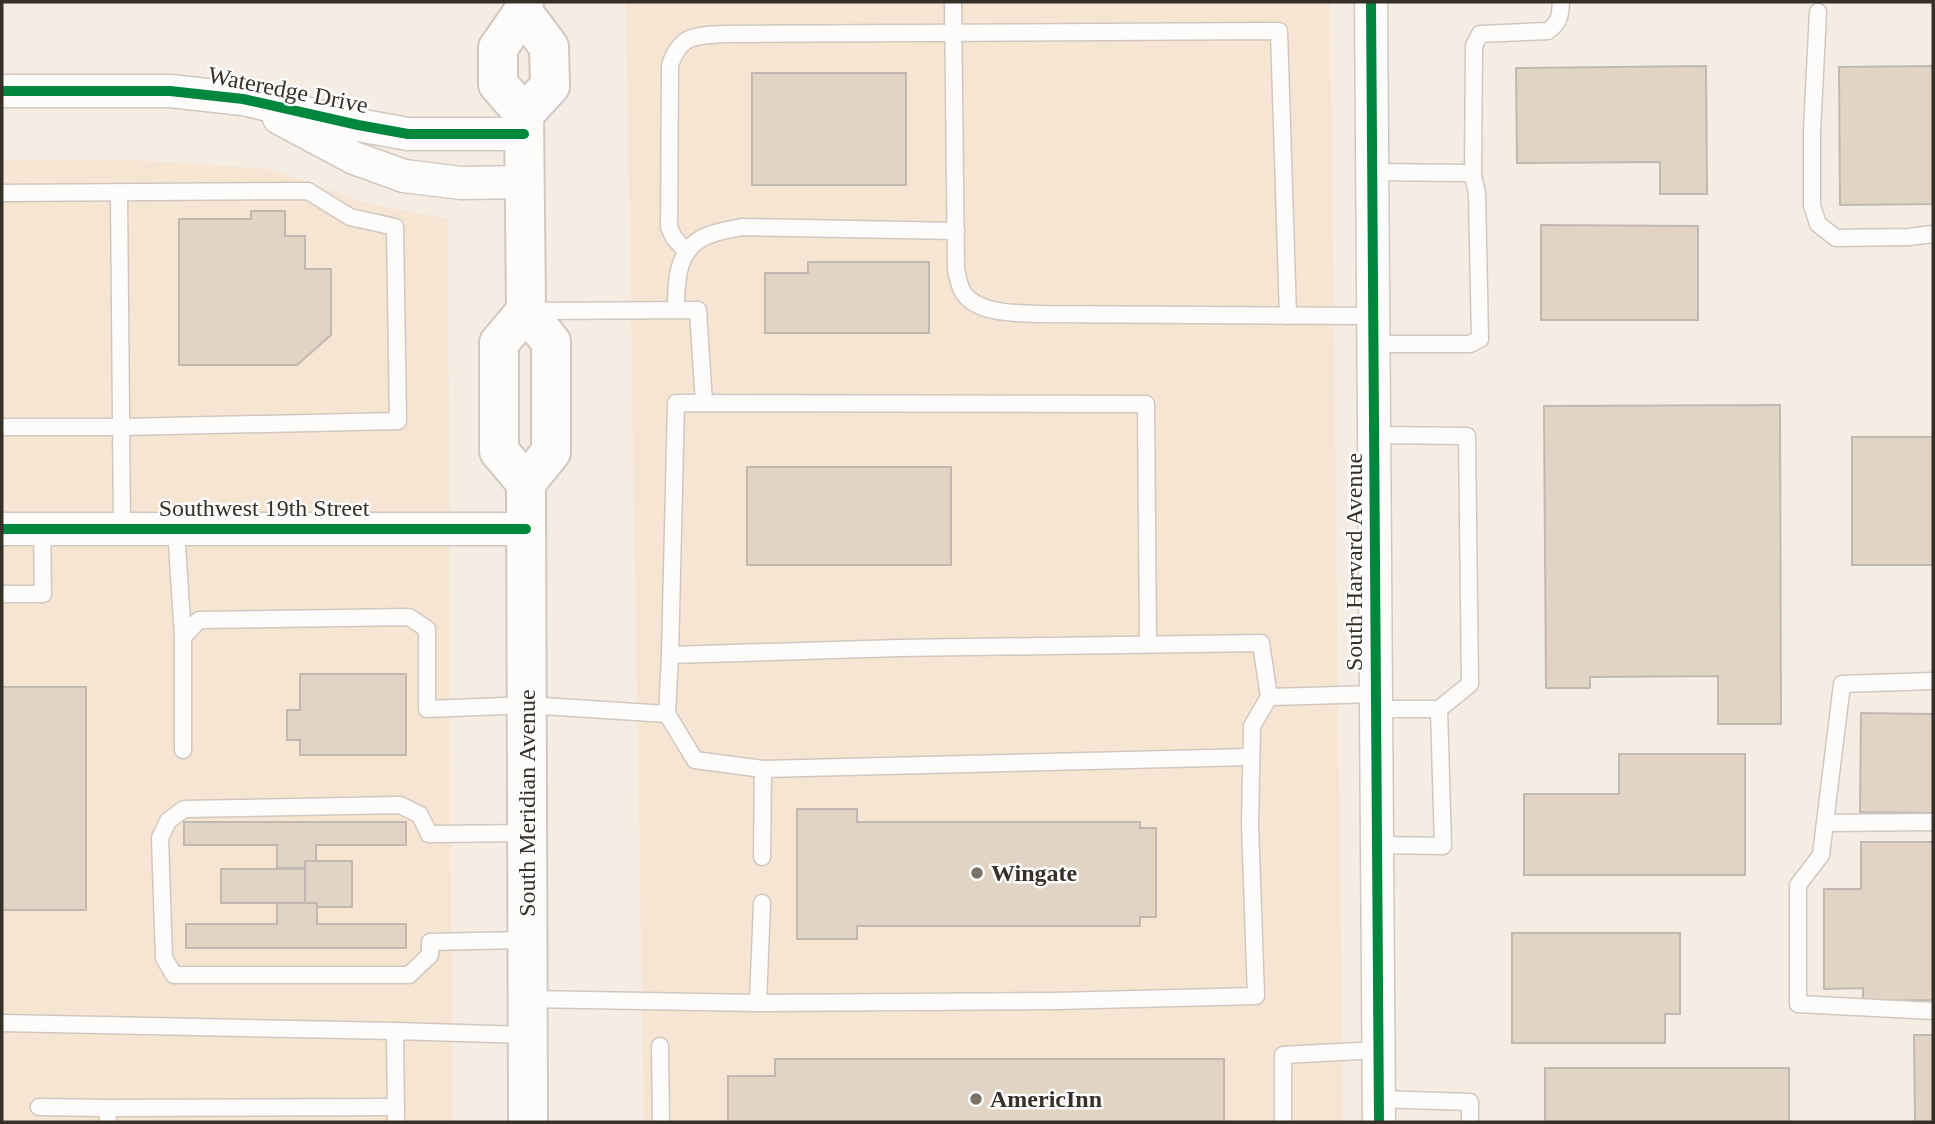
<svg xmlns="http://www.w3.org/2000/svg" width="1935" height="1124" viewBox="0 0 1935 1124" font-family="'Times New Roman',serif">
<style>
.built{fill:#f6e5d2}
.building{fill:#e1d4c5;stroke:#c0b9b2;stroke-width:2}
.lines{fill:none;stroke-linecap:round;stroke-linejoin:round}
.lane-casing{stroke:#d0c8c0;stroke-width:19}
.street-casing{stroke:#d0c8c0;stroke-width:35}
.secondary-casing{stroke:#d0c8c0;stroke-width:42}
.lane{stroke:#fefcfb;stroke-width:16}
.street{stroke:#fefcfb;stroke-width:32}
.secondary{stroke:#fefcfb;stroke-width:38}
.cycleway-casing{stroke:#fdfdfd;stroke-width:15}
.cycleway{stroke:#00873e;stroke-width:10}
.poi-dot{fill:#7a7269;stroke:#fdfdfd;stroke-width:2.5}
.labels{text-anchor:middle;stroke-width:5;stroke-linejoin:round;paint-order:stroke}
.street-label{font-size:24px;fill:#373028;stroke:#fdfdfd}
.poi-label{font-size:24px;font-weight:bold;fill:#373028;stroke:#fdfdfd;text-anchor:start}
</style>
<rect width="100%" height="100%" fill="#f5ece3"/>
<!-- built -->
<g class="built">
<path d="M626,2H1330L1343,1122H644Z"/>
<path d="M2,160H130L270,169L365,203L448,219L452,1122H2Z"/>
</g>
<!-- building -->
<g class="building">
<path d="M1706,66L1707,194H1660V162L1517,163L1516,68Z"/>
<path d="M1933,66V204L1840,205L1839,67Z"/>
<rect x="752" y="73" width="154" height="112"/>
<path d="M251,211H285V236H305V269H331V335L297,365H179V219H251Z"/>
<path d="M1541,225L1698,226V320H1541Z"/>
<path d="M808,262H929V333H765V273H808Z"/>
<path d="M1780,405L1781,724H1718V676L1590,677V688H1546L1544,406Z"/>
<rect x="1852" y="437" width="81" height="128"/>
<rect x="747" y="467" width="204" height="98"/>
<path d="M300,674H406V755H300V740H287V710H300Z"/>
<rect x="2" y="687" width="84" height="223"/>
<path d="M1861,713L1933,714V813L1860,812Z"/>
<path d="M1619,754H1745V875H1524V794H1619Z"/>
<path d="M797,809H857V822H1140V828H1156V917H1140V926H857V939H797Z"/>
<path d="M184,822H406V845H316V868H277V845H184Z"/>
<path d="M1861,842H1933V1000L1863,1001V988L1824,989V889H1861Z"/>
<rect x="305" y="861" width="47" height="46"/>
<rect x="221" y="869" width="84" height="34"/>
<path d="M277,903H317V924H406V948H186V924H277Z"/>
<path d="M1512,933H1680V1014H1665V1043H1512Z"/>
<path d="M1914,1035H1933V1122H1915Z"/>
<path d="M775,1059H1224V1122H728V1076H775Z"/>
<rect x="1545" y="1068" width="244" height="54"/>
</g>
<g class="lines">
<!-- lane casing -->
<g class="lane-casing">
<g id="lane">
<path d="M953,2L956,270C958,277 959,286 963,292C977,315 1019,313 1042,314L1373,316"/>
<path d="M1818,12L1812,131V205L1818,224L1836,238L1909,237L1933,234"/>
<path d="M1372,172L1466,173L1473,176L1477,193L1480,339L1470,344H1373"/>
<path d="M1473,176L1474,46L1480,34L1548,31C1560,22 1560,16 1561,2"/>
<path d="M119,192L122,529"/>
<path d="M2,193L308,191L350,217L395,227L398,421L122,427H2"/>
<path d="M687,252L674,238L669,227L670,65C681,34 695,36 723,34L1279,31L1288,316"/>
<path d="M676,310C676,278 677,243 715,233C724,230 733,229 742,227L956,231"/>
<path d="M531,311L698,310L704,403"/>
<path d="M1374,435L1467,436L1470,684L1439,709"/>
<path d="M176,529L183,637"/>
<path d="M2,594H43L42,529"/>
<path d="M670,655L676,403L1146,404L1148,644"/>
<path d="M1933,681L1842,684L1821,855L1798,885V1004L1933,1011"/>
<path d="M1376,709H1439L1443,846L1377,845"/>
<path d="M667,714L670,655L899,648L1261,643L1269,697"/>
<path d="M183,750V637L199,620L409,617L427,629V709L527,705L667,714L695,760L763,769L762,857"/>
<path d="M763,769L1251,757"/>
<path d="M1825,823L1933,822"/>
<path d="M762,903L758,1003L1055,1001L1256,996L1250,824L1252,726L1269,697L1376,694"/>
<path d="M527,940L430,942V955L409,975H174L164,958L160,838L168,821L184,809L400,805L420,815L429,834L527,833"/>
<path d="M528,999L758,1003"/>
<path d="M2,1023L395,1031"/>
<path d="M660,1046L661,1122"/>
<path d="M1379,1099L1470,1102V1122"/>
<path d="M39,1107L107,1108L108,1122"/>
<path d="M107,1108L396,1107"/>
<path d="M396,1122L395,1031L528,1035"/>
<path d="M1283,1122V1055L1378,1050"/>
</g>
</g>
<!-- street casing -->
<g class="street-casing">
<g id="street">
<path d="M1371,2L1379,1122"/>
<path d="M2,91H170L243,99L358,125L408,134H524"/>
<path d="M279,118L354,158L404,176L461,183L524,182"/>
<path d="M2,529H526"/>
</g>
</g>
<!-- secondary casing -->
<g class="secondary-casing">
<g id="secondary">
<path d="M524,2L523,12L498,48V84L524,114L526,311L551,342V452L526,483L528,1122"/>
<path d="M523,12L549,47L550,86L524,114"/>
<path d="M526,311L499,343V451L526,483"/>
</g>
</g>
<!-- lane -->
<use href="#lane" class="lane"/>
<!-- street -->
<use href="#street" class="street"/>
<!-- secondary -->
<use href="#secondary" class="secondary"/>
<!-- cycleway casing -->
<g class="cycleway-casing">
<g id="cycleway">
<path d="M1371,2L1379,1122"/>
<path d="M2,91H170L243,99L358,125L408,134H524"/>
<path d="M2,529H526"/>
</g>
</g>
<!-- cycleway -->
<use href="#cycleway" class="cycleway"/>
</g>
<!-- markers -->
<g class="poi-dot">
<circle cx="977" cy="873" r="7"/>
<circle cx="976" cy="1099" r="7"/>
</g>
<g class="labels">
<!-- street labels -->
<g class="street-label">
<text transform="translate(288 90) rotate(11)" y="8">Wateredge Drive</text>
<text x="264" y="516">Southwest 19th Street</text>
<text transform="translate(1354 562) rotate(-90)" y="8">South Harvard Avenue</text>
<text transform="translate(527 803) rotate(-90)" y="8">South Meridian Avenue</text>
</g>
<!-- poi labels -->
<g class="poi-label">
<text x="991" y="881">Wingate</text>
<text x="990" y="1107">AmericInn</text>
</g>
</g>
<!-- border -->
<rect width="1935" height="1124" fill="none" stroke="#373028" stroke-width="7"/>
</svg>
